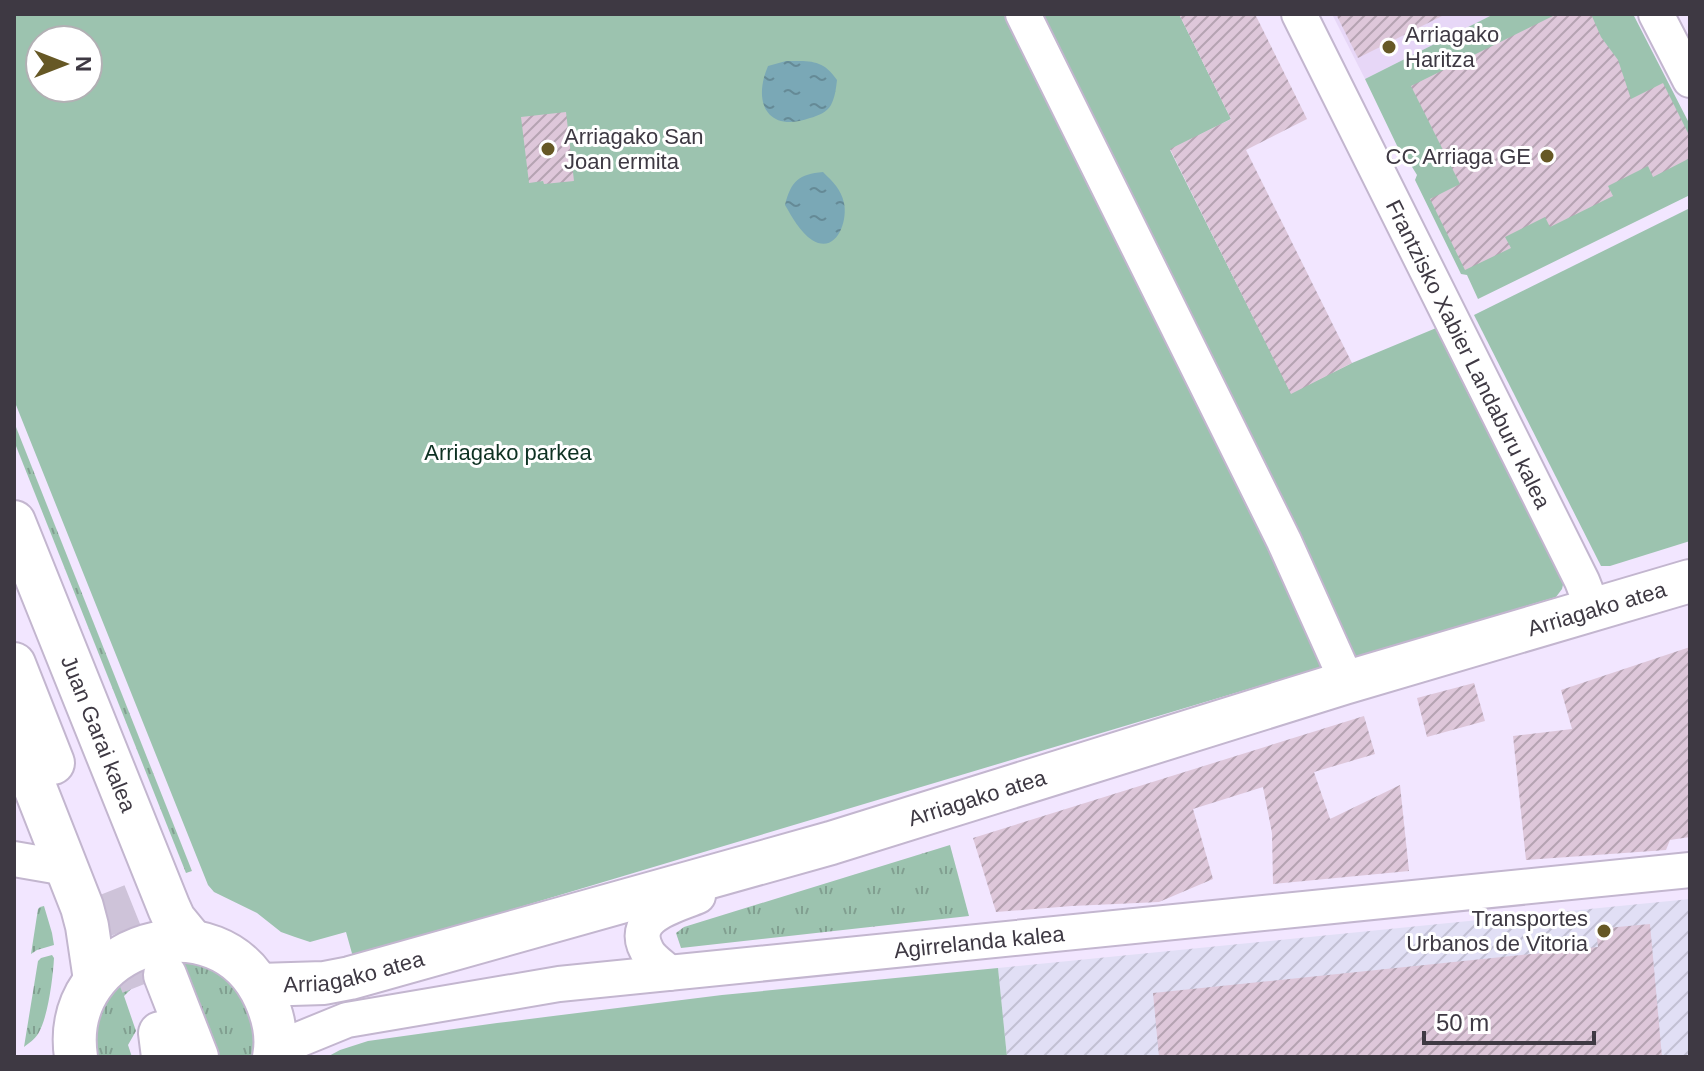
<svg xmlns="http://www.w3.org/2000/svg" width="1704" height="1071" viewBox="0 0 1704 1071" font-family="Helvetica,sans-serif">
<style>
.industrial{fill:url(#industrial-furrows)}
.built{fill:#e7d7f7}
.grass{fill:url(#grass-tufts)}
.park{fill:#9cc3af;fill-rule:evenodd}
.water{fill:url(#water-ripples)}
.building{fill:url(#building-hatch)}
.lines{fill:none;stroke-linecap:round;stroke-linejoin:round}
.major-tunnel{stroke:#cec3d9;stroke-width:42;stroke-dasharray:42 21;stroke-linecap:butt}
.minor-casing{stroke:#c3b6cf;stroke-width:38}
.major-casing{stroke:#c3b6cf;stroke-width:46}
.minor{stroke:#fff;stroke-width:34}
.major{stroke:#fff;stroke-width:42}
.poi-dot{fill:#665825;stroke:#fff;stroke-width:3}
.labels{text-anchor:middle;stroke-width:6;stroke-linejoin:round;paint-order:stroke}
.poi-label{font-size:22px;fill:#3e3943;stroke:#fff;text-anchor:start}
.street-label{font-size:22px;fill:#3e3943;stroke:#fff}
.park-label{font-size:22px;fill:#0d3122;stroke:#fff}
</style>
<defs>
<pattern id="industrial-furrows" width="10" height="10" patternUnits="userSpaceOnUse" patternTransform="scale(2)"><rect width="10" height="10" fill="#e1dff5"/><path d="M-1 1l2-2M0 10L10 0M9 11l2-2" fill="none" stroke="#c2c0d3"/></pattern>
<pattern id="grass-tufts" width="24" height="20" patternUnits="userSpaceOnUse" patternTransform="scale(2)"><rect width="24" height="20" fill="#9cc3af"/><path d="M3 7l-1-3M5 7V3M7 7l1-3M15 17l-1-3M17 17v-4M19 17l1-3" fill="none" stroke="#819f90"/></pattern>
<pattern id="water-ripples" width="26" height="14" patternUnits="userSpaceOnUse" patternTransform="scale(2)"><rect width="26" height="14" fill="#7aa8b6"/><path d="M2 4q2-2 4 0t4 0M15 11q2-2 4 0t4 0" fill="none" stroke="#658a96"/></pattern>
<pattern id="building-hatch" width="6" height="6" patternUnits="userSpaceOnUse" patternTransform="scale(2)"><rect width="6" height="6" fill="#dec7da"/><path d="M-1 1l2-2M0 6l6-6M5 7l2-2" fill="none" stroke="#b5a3b2"/></pattern>
</defs>
<rect width="100%" height="100%" fill="#f2e6ff"/>
<!-- industrial -->
<path class="industrial" d="M1690,899V1057H1007L998,968Z"/>
<!-- built -->
<path class="built" d="M1332,14H1494L1365,79Z"/>
<!-- grass -->
<g class="grass">
<path d="M14,422L192,871L186,873L14,441Z"/>
<path d="M950,845L969,916L681,948L676,933L684,927Z"/>
<path d="M44,906L52,933L54,945L37,950L31,954L38,909L40,907Z"/>
<path d="M52,955L54,958C53,977 48,1018 38,1034C35,1039 29,1043 24,1047L38,961L41,958Z"/>
<path d="M160,956L222,970L252,1007L257,1057H213L153,975L135,985L124,996L136,1031L128,1045L132,1057H91L89,1049L106,988Z"/>
</g>
<!-- park -->
<g class="park">
<path d="M14,14H1179L1231,119L1170,150L1291,393L1352,363L1441,326L1565,576L1562,589L1556,597L353,957L346,932L310,942L295,937L281,932L257,913L214,892L208,885L14,400ZM40,40H88V88H40Z"/>
<path d="M1494,14H1633L1690,125V195L1478,299L1467,275L1461,274L1415,180L1417,175L1406,157L1401,154L1365,79Z"/>
<path d="M1690,208V541L1610,566H1601L1474,315Z"/>
<path d="M998,968L1007,1057H327L340,1050L368,1041L497,1023L722,995Z"/>
</g>
<!-- water -->
<g class="water">
<path d="M786,61C810,61 823,59 837,80C836,89 835,97 831,105C827,112 818,116 810,118C768,133 752,103 768,66Z"/>
<path d="M823,172C833,182 841,189 844,203C848,222 836,255 812,240C800,232 792,217 785,205C791,181 799,174 823,172Z"/>
</g>
<!-- building -->
<g class="building">
<path d="M1179,14H1255L1307,119L1246,150L1352,363L1291,394L1170,149L1231,119Z"/>
<path d="M1336,14H1446L1358,58Z"/>
<path d="M1557,14H1591L1601,37L1618,60L1631,99L1663,83L1690,137V158L1653,177L1648,166L1608,186L1613,196L1550,227L1545,217L1505,237L1511,248L1465,270L1430,199L1460,184L1411,86Z"/>
<path d="M566,112L574,181L544,184L543,181L529,183L521,117Z"/>
<path d="M1690,647V837L1670,840L1666,850L1526,860L1513,736L1572,729L1561,690Z"/>
<path d="M1474,683L1485,721L1427,737L1417,698Z"/>
<path d="M1364,716L1375,754L1314,772L1330,819L1400,785L1409,871L1273,884L1272,833L1263,787L1193,809L1213,879L1159,902L1072,906L996,912L973,838Z"/>
<path d="M1650,924L1662,1057H1159L1153,993L1598,947L1596,929Z"/>
</g>
<g class="lines">
<!-- major-tunnel -->
<path class="major-tunnel" d="M105,893L142,985"/>
<!-- minor casing -->
<g class="minor-casing">
<g id="minor">
<path d="M1023,14L1284,541L1341,668"/>
<path id="s1" d="M1299,14L1582,581L1593,609"/>
<path d="M1656,14L1690,80"/>
<path d="M14,859L66,868"/>
<path d="M669,973C662,966 651,959 647,951C628,916 675,906 698,896"/>
<path id="s2" d="M276,1049L347,1020L559,984L1690,870"/>
</g>
</g>
<!-- major casing -->
<g class="major-casing">
<g id="major">
<path id="s3" d="M14,522L169,908L174,919L192,941"/>
<path d="M14,664L53,763"/>
<path d="M14,734L82,907L87,926L95,980"/>
<path d="M165,975L197,1057"/>
<path id="s4" d="M259,985L324,983L350,978L831,843L1344,683L1690,581"/>
<path d="M160,1033L163,1057"/>
<path d="M76,1057C59,943 219,894 265,998C273,1016 278,1037 274,1057"/>
</g>
</g>
<!-- minor -->
<use href="#minor" class="minor"/>
<!-- major -->
<use href="#major" class="major"/>
</g>
<!-- markers -->
<g class="poi-dot">
<circle cx="1389" cy="47" r="8"/>
<circle cx="548" cy="149" r="8"/>
<circle cx="1547" cy="156" r="8"/>
<circle cx="1604" cy="931" r="8"/>
</g>
<g class="labels">
<!-- poi labels -->
<g class="poi-label">
<text x="1405" y="42">Arriagako<tspan x="1405" dy="25">Haritza</tspan></text>
<text x="564" y="144">Arriagako San<tspan x="564" dy="25">Joan ermita</tspan></text>
<text x="1531" y="164" text-anchor="end">CC Arriaga GE</text>
<text x="1588" y="926" text-anchor="end">Transportes<tspan x="1588" dy="25">Urbanos de Vitoria</tspan></text>
</g>
<!-- street labels -->
<g class="street-label">
<text dy="8" stroke="none"><textPath href="#s1" startOffset="380">Frantzisko Xabier Landaburu kalea</textPath></text>
<text dy="8" stroke="none"><textPath href="#s4" startOffset="1392">Arriagako atea</textPath></text>
<text dy="8" stroke="none"><textPath href="#s3" startOffset="228">Juan Garai kalea</textPath></text>
<text dy="8" stroke="none"><textPath href="#s4" startOffset="744">Arriagako atea</textPath></text>
<text dy="8" stroke="none"><textPath href="#s2" startOffset="714">Agirrelanda kalea</textPath></text>
<text dy="8" stroke="none"><textPath href="#s4" startOffset="96">Arriagako atea</textPath></text>
</g>
<!-- park labels -->
<g class="park-label">
<text x="508" y="460">Arriagako parkea</text>
</g>
</g>
<!-- border -->
<rect width="1704" height="1071" fill="none" stroke="#3e3943" stroke-width="32"/>
<!-- north arrow -->
<g transform="translate(64 64) rotate(90)"><circle r="38" fill="#ffffff" stroke="#b2b0b4" stroke-width="2"/>
<path d="M0-6L14 30L0 20L-14 30Z" fill="#665825"/>
<text y="-12" font-size="22" font-weight="bold" text-anchor="middle" fill="#3e3943">N</text>
</g>
<!-- scale -->
<path d="M1424 1031v12h170v-12" fill="none" stroke="#3e3943" stroke-width="4"/>
<text x="1436" y="1031" font-size="24" fill="#3e3943" stroke="#ffffff" stroke-width="6" paint-order="stroke">50 m</text>
</svg>
